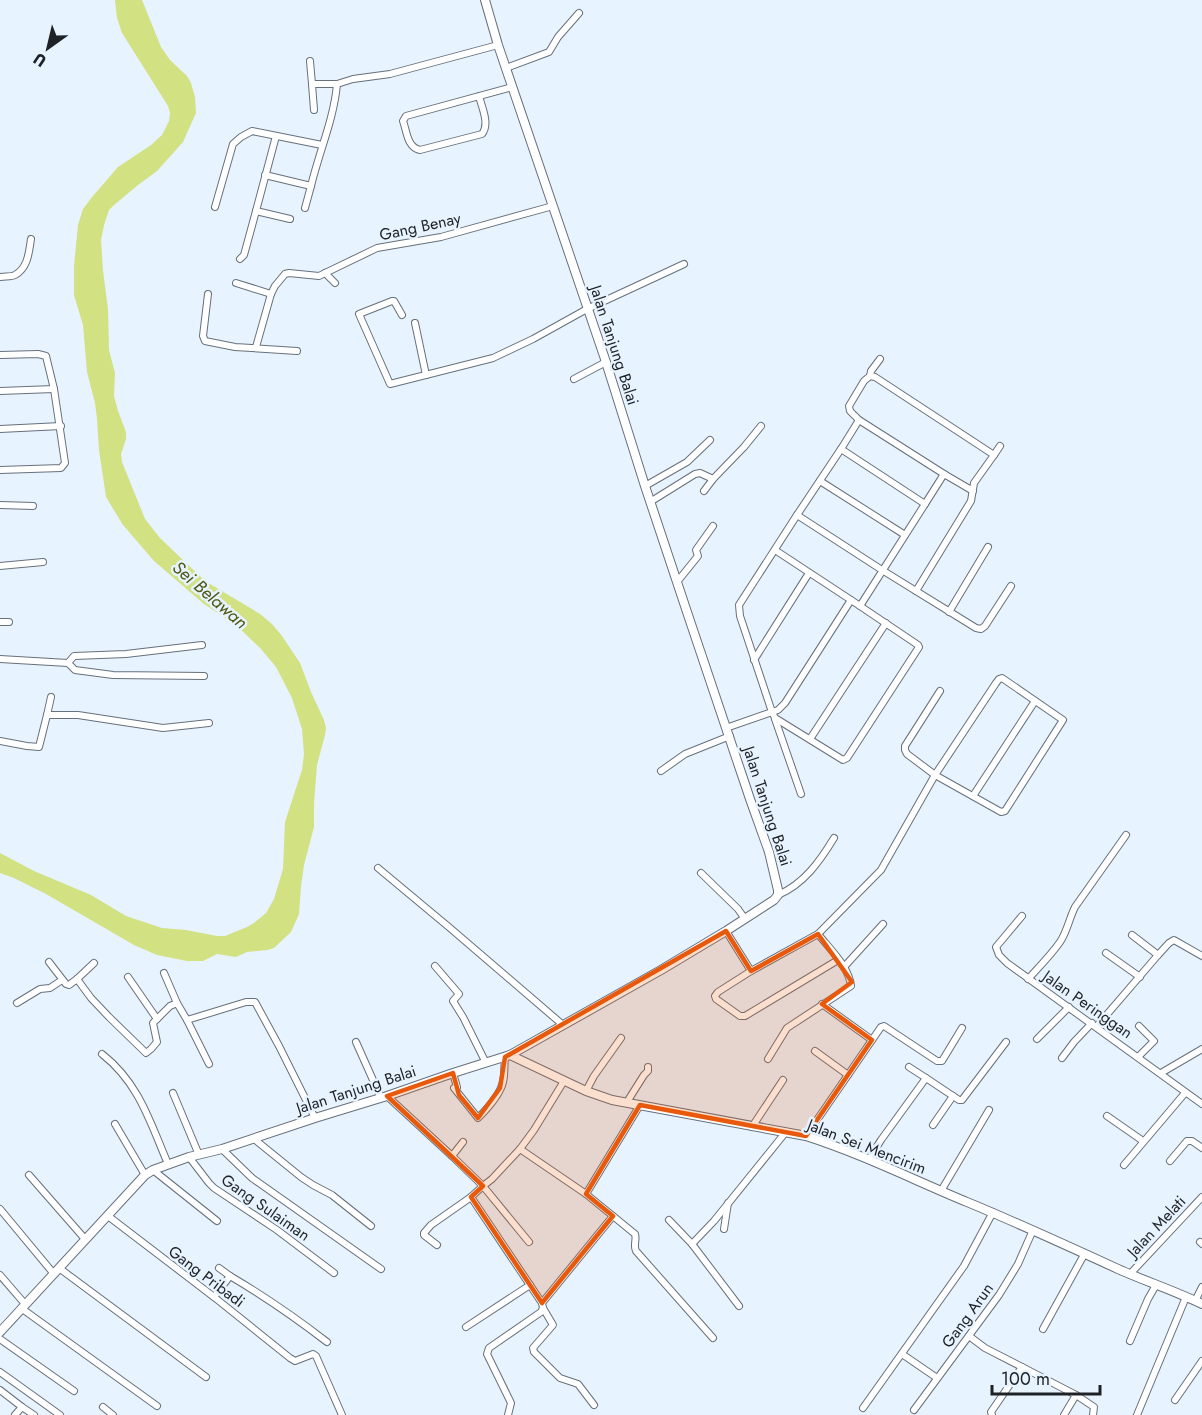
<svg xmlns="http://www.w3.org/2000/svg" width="1202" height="1415" viewBox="0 0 1202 1415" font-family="Jost,sans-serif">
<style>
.water{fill:#d2e182}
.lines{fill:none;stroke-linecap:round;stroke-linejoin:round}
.minor-casing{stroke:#67707b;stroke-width:8}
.tertiary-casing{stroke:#67707b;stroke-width:10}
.minor{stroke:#fff;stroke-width:6}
.tertiary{stroke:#fff;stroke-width:8}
.marked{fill:#e8590c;fill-opacity:0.2;stroke:#e8590c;stroke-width:4.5;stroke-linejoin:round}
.labels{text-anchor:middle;stroke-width:5;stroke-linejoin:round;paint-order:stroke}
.street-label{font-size:16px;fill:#1e2226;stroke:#e7f3ff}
.water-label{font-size:18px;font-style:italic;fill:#505813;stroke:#e7f3ff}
</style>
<rect width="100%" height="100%" fill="#e7f3ff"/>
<!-- water -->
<path class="water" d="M115,0H142L161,47L170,60L187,76L191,83L195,97L196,113L183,142L157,171L138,185L114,205L109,210L104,225L101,240L103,271L108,309L109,350L115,373L114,396L118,411L126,432V439L121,454L122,462L145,519L160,538L205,581L260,614L272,624L282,636L300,663L311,692L324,720L326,728L325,735L317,765L314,803V827L304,865L301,886L299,914L291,932L274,948L267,950L247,952L236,957L217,954L203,961H187L157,955L134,945L46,894L14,878L0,873V853L34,871L91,895L126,916L162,928L186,930L217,936H225L247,927L254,923L266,913L274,899L283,869L285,822L302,770L304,754L302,729L292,698L276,667L261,649L237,626L204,604L154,561L123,525L106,497L99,450L97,419L95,403L87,372L83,325L74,295V266L78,225L83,209L92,197L118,167L151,145L162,135L169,121L170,113L168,106L122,33L117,18Z"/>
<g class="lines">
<!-- minor casing -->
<g class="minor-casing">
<g id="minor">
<path d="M310,61L312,84"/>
<path d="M506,68L549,52L558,37L579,13"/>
<path d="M479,96C482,108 490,124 482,134L420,150C407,147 407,132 403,121L406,116L512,87"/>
<path d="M314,110L312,84H337"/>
<path d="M276,136L256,211L290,219"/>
<path d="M265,175L311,186C319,152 334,119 337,84L353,79L390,74L498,45"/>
<path d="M215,207L233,144L241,137L252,131L322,145"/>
<path d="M305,208L311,186"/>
<path d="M240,259L244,255L256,211"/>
<path d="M325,273L335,283"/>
<path d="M0,277C5,276 11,277 15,275C28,268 29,252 31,239"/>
<path d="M236,283L271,294L275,286L285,274L289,273L319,276L377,248L441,237L553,206"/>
<path d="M208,294L203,336L205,341L235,347L297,351"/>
<path d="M402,315L394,301H392L359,314L390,384L493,358L533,339L587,309L684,264"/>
<path d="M415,323L426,375"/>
<path d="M256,347L271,294"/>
<path d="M0,355L38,354L46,356L54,389L65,463L61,468L0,470"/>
<path d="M880,359L871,371L870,376L864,381L849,406L850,411L859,420L944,474L925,504"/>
<path d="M870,376L875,377L994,455L974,483L971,501L916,591"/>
<path d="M574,379L606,362"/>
<path d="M0,391L54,389"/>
<path d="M0,429L61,426"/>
<path d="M841,449L925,504L860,606L851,600L785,703L778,710L772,712L740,616L739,605L797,515L882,570L976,628L981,629L985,626L1011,586"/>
<path d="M994,455L1000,446"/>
<path d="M944,474L973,491"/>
<path d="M820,481L905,535"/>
<path d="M645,486L687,462L710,440"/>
<path d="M704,491L713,479"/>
<path d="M650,502L695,474L700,473L713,479L744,447L761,426"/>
<path d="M0,505L33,506"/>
<path d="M797,515L841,449L859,420"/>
<path d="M775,550L851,600"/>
<path d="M0,566L43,562"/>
<path d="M677,582L698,556L696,550L713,526"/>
<path d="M949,612L988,547"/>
<path d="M0,622H9"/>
<path d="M0,659L68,663L75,670L113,675L204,676"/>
<path d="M754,660L809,573"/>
<path d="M68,663L74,656L126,654L202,645"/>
<path d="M47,715L51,697"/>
<path d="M775,719L801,794"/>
<path d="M726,728L772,712L775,718L843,760L847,758L919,647L918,645L860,606"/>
<path d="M810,739L886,623"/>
<path d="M0,741L27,746L39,747L47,715H78L163,728L209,723"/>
<path d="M661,771L685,754L730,736"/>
<path d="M973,796L1035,701"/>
<path d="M378,868L450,928L563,1025"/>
<path d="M701,873L738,909L745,919"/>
<path d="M778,895C804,884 820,861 834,838"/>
<path d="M1022,916L996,947L999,955L1007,963L1202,1104"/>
<path d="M726,931L751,971L818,934L881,870L935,775L996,683L999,679L1002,678L1063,720L1005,811L1001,812L935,775L907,754L905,750V746L940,691"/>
<path d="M1106,953L1140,977"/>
<path d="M1158,955L1169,943L1174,940L1202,956"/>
<path d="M49,962L66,984L69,985L77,979L91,998L109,1017L146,1053L151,1049L157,1042L153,1023L170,1006L177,1003"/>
<path d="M435,966L459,994L453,1001L463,1017L486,1063"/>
<path d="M844,967L883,924"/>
<path d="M751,971L718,992L715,996L716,999L740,1016H745L838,960"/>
<path d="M164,973L177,1003L187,1020L246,1002H255L279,1046L315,1118"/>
<path d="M128,977L157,1019"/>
<path d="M77,979L94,963"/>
<path d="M1028,979C1039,967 1051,955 1060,942C1067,932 1069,919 1075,907L1126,835"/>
<path d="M17,1003L40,989L50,988L62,980"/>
<path d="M822,1004L872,1040"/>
<path d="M187,1020L209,1064"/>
<path d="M1097,1026L1158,955L1132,935"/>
<path d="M1037,1039L1069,1007"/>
<path d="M356,1042L381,1098"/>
<path d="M815,1051L848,1075"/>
<path d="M102,1054C139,1083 150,1122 168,1164"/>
<path d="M1138,1057L1154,1041L1139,1026"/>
<path d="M1062,1058L1074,1042L1092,1023"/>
<path d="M768,1059L787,1028L851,986C849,967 830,949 818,934"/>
<path d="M909,1067L926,1078"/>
<path d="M453,1073L457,1087L454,1088L478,1118C488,1108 500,1095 503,1082C505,1074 504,1065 505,1057"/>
<path d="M1161,1073L1202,1049"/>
<path d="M586,1091L594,1076L621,1038"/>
<path d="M173,1093L199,1155"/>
<path d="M387,1096L452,1156L483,1186L471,1197L542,1303"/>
<path d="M627,1102L644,1075L648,1071V1067"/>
<path d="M1107,1116L1143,1141"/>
<path d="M115,1124L145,1175"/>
<path d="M933,1125L953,1096"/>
<path d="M752,1127L783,1080"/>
<path d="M806,1136L881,1027L884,1026L937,1061H942L962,1028"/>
<path d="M253,1138L301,1177L313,1185L332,1195L371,1226"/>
<path d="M222,1149L252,1178L381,1269"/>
<path d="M520,1149L534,1130L564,1081"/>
<path d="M452,1156L463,1142"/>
<path d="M189,1157L209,1183L214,1188L277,1230L334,1273"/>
<path d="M869,1159L881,1140L926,1078L959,1100H962L1006,1042"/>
<path d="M1170,1161L1187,1141H1192L1202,1148"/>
<path d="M1124,1165L1185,1093"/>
<path d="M153,1170L217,1221"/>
<path d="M29,1175L85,1239"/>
<path d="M941,1191L989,1110"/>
<path d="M586,1194L640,1105"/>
<path d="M0,1209L54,1274"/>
<path d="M108,1216L214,1297L290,1358L295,1361L313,1354L316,1356L342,1415"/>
<path d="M669,1220L692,1244L739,1306"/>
<path d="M724,1229L728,1203"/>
<path d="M529,1242L483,1186L492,1179L520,1149L586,1194L635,1234C637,1240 633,1245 636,1251L713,1338"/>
<path d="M1200,1242L1202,1244"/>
<path d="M692,1244L714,1221L785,1133"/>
<path d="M437,1245L424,1235V1233L431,1225L471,1197"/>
<path d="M59,1268L206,1377"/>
<path d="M219,1268L230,1276"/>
<path d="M1130,1274L1202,1197"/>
<path d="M0,1275L25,1304"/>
<path d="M214,1297L230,1276C264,1296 296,1318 327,1342"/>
<path d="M1195,1301L1202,1287"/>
<path d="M21,1308L157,1406"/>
<path d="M543,1308L553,1325L533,1348L534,1352L560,1378L578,1384L594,1405"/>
<path d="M466,1327L530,1285"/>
<path d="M1043,1329L1085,1253"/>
<path d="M969,1336L985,1348L1022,1367L991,1412L992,1415"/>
<path d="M0,1339L74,1391"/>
<path d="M1130,1341L1148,1299L1156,1285"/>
<path d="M902,1354L937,1378"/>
<path d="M1022,1367L1076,1395L1094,1407L1093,1415"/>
<path d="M0,1372L60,1415"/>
<path d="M0,1390L22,1407L34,1415"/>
<path d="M1175,1400L1202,1361"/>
<path d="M103,1407L113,1415"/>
<path d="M863,1408L964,1266L993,1212"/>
<path d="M914,1410L999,1295L1018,1264L1033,1230"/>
<path d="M15,1415L22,1407"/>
<path d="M508,1415L511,1403L487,1354L489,1348L541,1312L543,1308L542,1303L613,1216"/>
<path d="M1064,1415L1076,1395"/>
<path d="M1137,1415L1186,1297"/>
</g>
</g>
<!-- tertiary casing -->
<g class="tertiary-casing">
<g id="tertiary">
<path d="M510,1055L586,1091L612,1100L806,1136C862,1154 914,1180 967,1202C1018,1223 1068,1246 1118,1269C1145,1281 1175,1291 1202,1304"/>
<path d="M0,1332L145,1175L153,1170L189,1157L222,1149L315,1118L387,1096L453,1073L510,1055L661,970L726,931L774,900L778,895V890L769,852L750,799L687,612L645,486L606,362L498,45L485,0"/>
</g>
</g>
<!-- minor -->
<use href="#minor" class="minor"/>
<!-- tertiary -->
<use href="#tertiary" class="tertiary"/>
</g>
<!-- marked area -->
<path class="marked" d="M726,931L751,971L818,934L852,982L822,1004L872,1040L806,1136L640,1105L586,1194L613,1216L542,1303L471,1197L483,1186L387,1096L453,1073L459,1095L478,1118L500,1088L505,1057Z"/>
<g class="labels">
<!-- street labels -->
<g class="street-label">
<text transform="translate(420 226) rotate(-12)" y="6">Gang Benay</text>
<text transform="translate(615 345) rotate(72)" y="6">Jalan Tanjung Balai</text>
<text transform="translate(768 806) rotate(72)" y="6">Jalan Tanjung Balai</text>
<text transform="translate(1088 1004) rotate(35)" y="6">Jalan Peringgan</text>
<text transform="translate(356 1089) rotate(-18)" y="6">Jalan Tanjung Balai</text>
<text transform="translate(867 1146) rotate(21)" y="6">Jalan Sei Mencirim</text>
<text transform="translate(266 1207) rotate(35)" y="6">Gang Sulaiman</text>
<text transform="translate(1156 1226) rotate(-47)" y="6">Jalan Melati</text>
<text transform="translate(207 1276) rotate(37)" y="6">Gang Pribadi</text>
<text transform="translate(967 1315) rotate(-54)" y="6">Gang Arun</text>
</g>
<!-- water labels -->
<g class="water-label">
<text transform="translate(210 595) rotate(41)" y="6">Sei Belawan</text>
</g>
</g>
<!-- north arrow -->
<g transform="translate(48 48) rotate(214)" stroke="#e7f3ff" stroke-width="4.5" paint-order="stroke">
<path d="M0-4.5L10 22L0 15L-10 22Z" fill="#1e2226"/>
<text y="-9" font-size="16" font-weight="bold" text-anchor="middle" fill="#1e2226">U</text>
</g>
<!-- scale -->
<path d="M992 1385v9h108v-9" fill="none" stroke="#1e2226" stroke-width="3"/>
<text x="1001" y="1385" font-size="18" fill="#1e2226" stroke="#e7f3ff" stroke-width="4.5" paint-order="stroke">100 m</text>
</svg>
